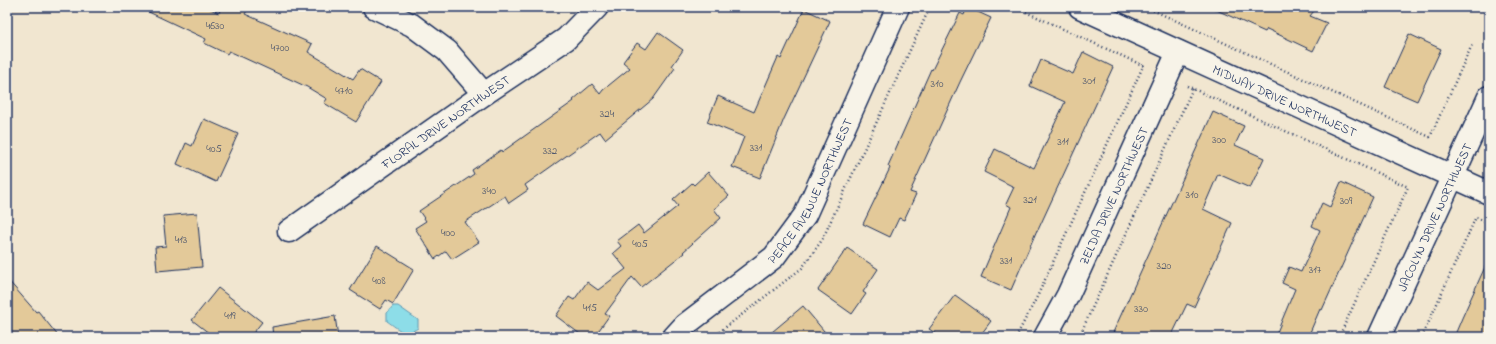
<svg xmlns="http://www.w3.org/2000/svg" width="1496" height="344" viewBox="0 0 1496 344" font-family="'Indie Flower',sans-serif">
<style>
.water{fill:#8ddde8;stroke:#5f97b1}
.building{fill:#e3c999;stroke:#1b2f5e}
.lines{fill:none;stroke-linecap:round;stroke-linejoin:round}
.street-casing{stroke:#1b2f5e;stroke-width:25}
.secondary-casing{stroke:#1b2f5e;stroke-width:25}
.path{stroke:#1b2f5e;stroke-width:2.5;stroke-dasharray:1 3;stroke-linecap:butt}
.street{stroke:#f7f3e8;stroke-width:22}
.secondary{stroke:#f7f3e8;stroke-width:22}
.labels{text-anchor:middle;stroke-width:3;stroke-linejoin:round;paint-order:stroke}
.number-label{font-size:11px;fill:#4d566d}
.street-label{font-size:13px;fill:#1b2f5e;stroke:#f7f3e8}
</style>
<rect width="100%" height="100%" fill="#f1e6d0"/>
<filter id="ink" filterUnits="userSpaceOnUse"><feTurbulence type="fractalNoise" baseFrequency=".025" numOctaves="2"/><feDisplacementMap in="SourceGraphic" scale="8" xChannelSelector="R" yChannelSelector="G"/><feConvolveMatrix kernelMatrix="1 2 1 2 8 2 1 2 1" color-interpolation-filters="sRGB"/></filter>
<g filter="url(#ink)">
<!-- water -->
<path class="water" d="M393,306H398L418,320V328C404,337 400,330 387,321V313Z"/>
<!-- building -->
<g class="building">
<path d="M138,7H206L219,13L221,7H249L245,14L312,44L308,52L353,79L360,69L381,82L356,122L324,103L327,99L307,87L229,51L227,54L204,43L206,39Z"/>
<path d="M967,7L991,18L960,82L910,192L916,194L904,220L899,218L890,237L863,224L890,168L888,166L931,69L932,70L960,13L964,15Z"/>
<path d="M1210,7H1317L1310,16L1327,23L1313,51L1267,29L1265,32Z"/>
<path d="M804,9L830,21L784,119L760,178L732,167L744,137L707,122L718,96L754,112L778,57L781,59Z"/>
<path d="M658,32L683,50L672,66L675,68L653,99L605,139L600,132L525,185L528,190L509,203L505,196L465,222L479,242L452,259L446,251L435,259L415,228L426,221L419,211L474,174L472,170L501,150L502,152L574,101L573,100L592,84L600,94L603,90L630,68L623,62L637,43L646,49Z"/>
<path d="M1409,34L1441,49L1417,101L1385,87Z"/>
<path d="M1083,52L1113,67L1038,230H1037L1011,290L981,277L1011,207L1006,204L1014,187L984,172L995,149L1034,168L1065,102L1030,86L1041,60L1073,74Z"/>
<path d="M1213,112L1244,126L1235,145L1264,158L1250,188L1218,174L1203,209L1232,223L1194,307L1187,304L1171,337H1111Z"/>
<path d="M204,119L238,134L216,182L177,164L186,143L192,146Z"/>
<path d="M708,172L729,196L714,209L721,218L683,252L684,253L641,287L632,277L605,314L609,316L594,337H584L556,316L569,297L574,300L587,282L598,290L626,269L613,253L621,246L617,241L638,225L644,233L678,206L673,200L692,183L694,185Z"/>
<path d="M1341,182L1373,197L1322,310L1320,309L1308,337H1275L1295,289L1282,283L1289,267L1301,272L1320,230L1312,226L1322,203L1330,207Z"/>
<path d="M197,213L202,267L157,271L155,247L166,246L163,216Z"/>
<path d="M377,246L414,269L393,304L386,300L380,309L350,290Z"/>
<path d="M847,248L878,269L863,292L866,294L852,314L818,290Z"/>
<path d="M1489,258V337H1454L1462,318Z"/>
<path d="M7,279L36,312L38,311L59,337H13L7,329Z"/>
<path d="M218,288L262,322L250,337H214L192,320Z"/>
<path d="M955,295L991,321L979,337H941L929,329Z"/>
<path d="M803,306L829,337H766Z"/>
<path d="M335,316L338,337H273L272,327Z"/>
</g>
<g class="lines">
<!-- street casing -->
<g class="street-casing">
<g id="street">
<path d="M374,7L412,25L447,51L484,94"/>
<path id="s1" d="M1080,7L1489,193"/>
<path id="s2" d="M289,231L484,94L566,39L597,7"/>
<path id="s3" d="M674,337L685,325L774,257L805,215L898,7"/>
<path id="s4" d="M1045,337L1068,295L1178,52"/>
</g>
</g>
<!-- secondary casing -->
<g class="secondary-casing">
<g id="secondary">
<path id="s5" d="M1379,337L1489,97"/>
</g>
</g>
<!-- path -->
<g class="path">
<path d="M1015,7L1144,66"/>
<path d="M1146,7L1430,137L1472,45"/>
<path d="M1187,86L1408,187L1339,337"/>
<path d="M713,337L802,268L822,240L930,7"/>
<path d="M1016,337L1037,297L1145,62"/>
<path d="M1079,337L1193,88"/>
<path d="M1422,337L1476,217L1489,223"/>
</g>
<!-- street -->
<use href="#street" class="street"/>
<!-- secondary -->
<use href="#secondary" class="secondary"/>
</g>
</g>
<g class="labels">
<!-- number labels -->
<g class="number-label">
<text x="215" y="29">4630</text>
<text x="280" y="51">4700</text>
<text x="1089" y="84">301</text>
<text x="937" y="87">310</text>
<text x="344" y="94">4710</text>
<text x="607" y="117">324</text>
<text x="1219" y="143">300</text>
<text x="1063" y="145">311</text>
<text x="756" y="151">331</text>
<text x="214" y="152">405</text>
<text x="550" y="154">332</text>
<text x="489" y="194">340</text>
<text x="1192" y="198">310</text>
<text x="1030" y="203">321</text>
<text x="1346" y="204">309</text>
<text x="448" y="236">400</text>
<text x="181" y="243">413</text>
<text x="640" y="247">405</text>
<text x="1006" y="264">331</text>
<text x="1164" y="269">320</text>
<text x="1315" y="273">317</text>
<text x="379" y="284">408</text>
<text x="590" y="311">415</text>
<text x="1141" y="312">330</text>
<text x="230" y="319">419</text>
</g>
<!-- street labels -->
<g class="street-label">
<text dy="5" stroke="none"><textPath href="#s1" startOffset="225">MIDWAY DRIVE NORTHWEST</textPath></text>
<text dy="5" stroke="none"><textPath href="#s2" startOffset="191">FLORAL DRIVE NORTHWEST</textPath></text>
<text dy="5" stroke="none"><textPath href="#s3" startOffset="204">PEACE AVENUE NORTHWEST</textPath></text>
<text dy="5" stroke="none"><textPath href="#s4" startOffset="157">ZELDA DRIVE NORTHWEST</textPath></text>
<text dy="5" stroke="none"><textPath href="#s5" startOffset="132">JACOLYN DRIVE NORTHWEST</textPath></text>
</g>
</g>
<!-- margin -->
<rect width="1496" height="344" fill="none" stroke="#f7f3e8" stroke-width="24"/>
<rect x="12" y="12" width="1472" height="320" fill="none" stroke="#1b2f5e" stroke-width="1.5" filter="url(#ink)"/>
</svg>
